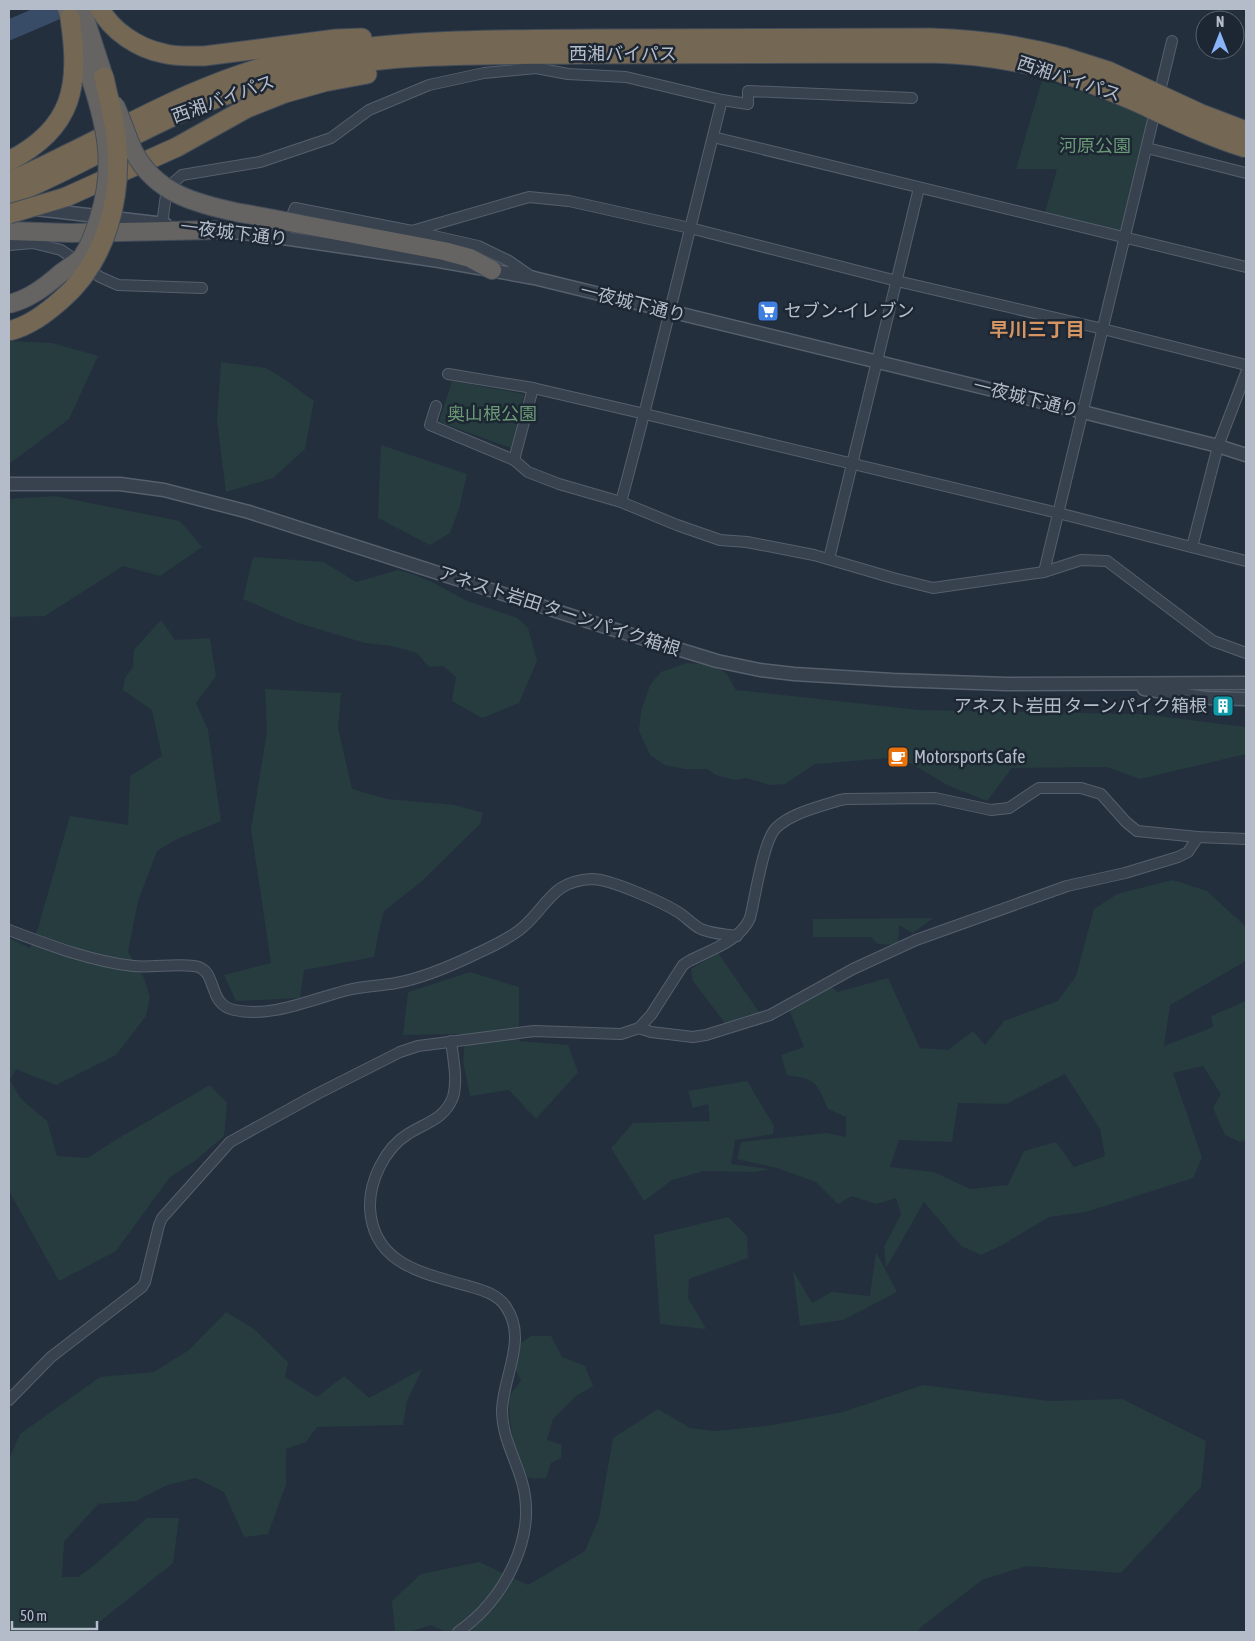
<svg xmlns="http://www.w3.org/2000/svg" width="1255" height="1641" viewBox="0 0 1255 1641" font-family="'Asap Condensed','Noto Sans JP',sans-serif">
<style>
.green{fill:#263c3f;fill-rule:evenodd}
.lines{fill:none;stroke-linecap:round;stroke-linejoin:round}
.river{stroke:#394c67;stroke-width:20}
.minor-casing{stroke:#565f6c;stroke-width:12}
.tertiary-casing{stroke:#565f6c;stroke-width:15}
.trunk-casing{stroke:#434c59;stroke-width:20}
.motorway-casing{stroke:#434c59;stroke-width:21}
.minor{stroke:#38414e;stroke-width:10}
.tertiary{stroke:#38414e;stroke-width:12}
.trunk{stroke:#656462;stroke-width:18}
.motorway{stroke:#746855;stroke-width:19}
.trunk-bridge-casing{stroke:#434c59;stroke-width:20;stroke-linecap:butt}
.motorway-bridge-casing{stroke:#434c59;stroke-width:21;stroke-linecap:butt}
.trunk-bridge{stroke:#656462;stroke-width:18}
.motorway-bridge{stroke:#746855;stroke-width:19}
.labels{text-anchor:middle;stroke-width:5;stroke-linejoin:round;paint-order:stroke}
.street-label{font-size:18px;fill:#b4bcc9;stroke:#1d2633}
.park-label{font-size:18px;fill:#6b9a76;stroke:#1d2633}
.poi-label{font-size:18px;fill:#b4bcc9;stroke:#1d2633;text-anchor:start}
.neighbourhood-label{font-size:19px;font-weight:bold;fill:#d59563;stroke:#1d2633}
</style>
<rect width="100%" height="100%" fill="#242f3e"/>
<!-- green -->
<g class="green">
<path d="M1042,80L1071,88L1150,118L1121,232L1045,213L1057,169H1016Z"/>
<path d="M9,341L52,343L98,356L69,419L9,464Z"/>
<path d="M221,362L266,368L284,379L314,401L305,449L273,478L226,492L217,421Z"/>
<path d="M452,381L524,394L511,448L439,422Z"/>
<path d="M381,445L467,474L459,509L450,533L430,545L378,518Z"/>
<path d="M55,496L180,521L202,547L160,576L123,566L45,616L9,617V499Z"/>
<path d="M253,557L324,562L356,582L398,570L412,574L432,582L467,601L517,618L528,628L537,661L519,703L482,718L452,701L456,677L443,666L429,667L417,653L392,646L365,643L298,623L243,599Z"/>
<path d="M161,620L175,640L210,638L216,676L196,703L208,730L221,821L175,840L157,851L138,901L128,952L144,978L150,997L146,1016L116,1055L56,1085L16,1069L10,1080L20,1098L47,1121L57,1156L88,1158L117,1139L210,1085L227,1103L224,1136L196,1160L170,1177L116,1251L59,1281L9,1191V938L30,948L38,928L70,816L128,825L130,776L162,756L152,710L123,690L125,678L133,667L134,650Z"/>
<path d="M687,663L711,665L726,673L736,690L919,710L1141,714L1246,727V754L1140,779L1107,767L1012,768L987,801L949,786L900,757L815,764L785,784L770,785L746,778L734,780L716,775L707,769H685L665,765L650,755L639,731L641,711L650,685L661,672Z"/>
<path d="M265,689L341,693L338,728L352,789L387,799L455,805L483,813L480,824L421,882L384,911L379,930L374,957L304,970L300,998L236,1001L224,975L271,963L251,829L267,732Z"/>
<path d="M1173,880L1207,891L1246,927V961L1170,1005L1164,1046L1213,1027L1211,1016L1246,1001V1140L1240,1142L1225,1135L1213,1108L1221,1094L1203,1066L1173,1073L1202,1158L1193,1178L1086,1212L1049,1217L1004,1244L981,1255L961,1246L924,1202L886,1268L884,1247L901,1214L896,1198L876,1204L852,1196L838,1204L816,1182L777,1168L737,1159L741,1142L827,1133L846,1137V1117L828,1109C816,1081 817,1080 787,1075L781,1055L804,1047L787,1004L826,983L838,992L888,978L920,1048L948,1050L973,1031L985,1045L1004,1021L1058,1001L1076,976L1094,909L1117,894ZM1065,1074L1100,1129L1105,1156L1074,1167L1056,1142L1024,1151L1008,1185L970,1189L934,1172L890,1167L899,1140L952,1142L958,1103L1006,1104Z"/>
<path d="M933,918L913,933L899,925L898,945L878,944L871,937H813V919Z"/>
<path d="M718,953L759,1012L725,1023L693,981L691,969Z"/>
<path d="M470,972L519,987V1041L568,1045L578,1072L536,1119L509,1090L470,1096L463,1061L466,1034L403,1035L408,992Z"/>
<path d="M747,1081L774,1126L773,1134L735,1140L731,1164L770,1169L754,1172L704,1171L672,1180L644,1201L611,1148L633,1123L710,1121L708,1104L693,1108L688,1091Z"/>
<path d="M728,1217L747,1236L748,1258L689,1279L688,1298L706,1329L660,1324L654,1235Z"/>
<path d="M876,1252L897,1292L843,1320L800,1326L793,1271L812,1303L832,1292L870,1296Z"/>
<path d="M226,1312L254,1329L288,1362L285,1377L317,1397L344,1376L369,1398L422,1369L407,1401L403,1425L317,1427L306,1442L286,1449V1485L268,1534L244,1537L224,1492L196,1478L167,1485L136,1501L98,1504L64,1542L62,1577H78L97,1563L147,1518H179L173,1563L87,1632L9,1631V1459L20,1434L100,1377L154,1372L189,1350Z"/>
<path d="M531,1336H551L562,1357L585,1366L593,1386L576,1396L553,1419L547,1440L562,1445L561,1458L551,1463L546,1478C541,1478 534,1479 530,1478C516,1473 506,1409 510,1396C512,1391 518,1385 521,1380L514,1367L515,1347Z"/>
<path d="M923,1385L1049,1401L1122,1399L1206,1441L1201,1487L1121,1573L1026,1566L982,1580L921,1627L918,1632H446L431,1625L409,1632H395L392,1601L421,1574L479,1562L528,1585L585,1551L599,1518L613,1438L658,1409L690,1428L716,1431L773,1425L843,1412Z"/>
</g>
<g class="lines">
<!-- river -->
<path class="river" d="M9,30L58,9"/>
<!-- minor casing -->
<g class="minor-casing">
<g id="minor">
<path d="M722,100L748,104V91L912,98"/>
<path d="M713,137L1246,267"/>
<path d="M1147,148L1246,173"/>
<path d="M162,224L167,188L182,175L260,162L331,138L369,110L429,85L484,73L536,68L568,74L626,77L722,100C688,234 657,369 621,502"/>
<path d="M412,231L529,197L569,201L690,228L897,281L1103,329L1246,365"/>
<path d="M283,238L295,208L412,231L478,246L509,261L532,277"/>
<path d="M9,245L33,243L61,250L100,277L118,285L202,288"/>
<path d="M448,374L533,388L645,414L1058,513L1246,561"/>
<path d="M436,406L430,425L514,460L528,472L559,484L621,502L677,525L720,540L747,542L814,555L893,578L933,588L1044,572L1081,560L1107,561L1213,641L1246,653"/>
<path d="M514,460L533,388"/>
<path d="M1192,547L1218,446L1246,373"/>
<path d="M829,559L919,188"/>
<path d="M1044,572L1172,41"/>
<path d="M9,930C49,945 90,961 133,966C153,968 174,963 194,966C219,969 206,1004 234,1010C273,1018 312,999 348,990C364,986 380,986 396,983C424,978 451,966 476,954C491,947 509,939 522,928C548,906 551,881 592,879C610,879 662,902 678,912C686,917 693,925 701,929C712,934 725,934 737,936"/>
<path d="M639,1028L651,1032L693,1037L706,1035L770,1015L853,969L916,940L1067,886L1125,873L1178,857L1188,852L1198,837"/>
<path d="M451,1041C453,1058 458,1080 453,1097C445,1119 425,1123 408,1134C385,1148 369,1181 370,1208C373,1265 424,1273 468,1286C482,1290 498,1294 506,1307C528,1339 503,1376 502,1410C502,1437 515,1457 522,1482C538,1538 503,1601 458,1632"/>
<path d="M9,1400L51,1357L142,1287L145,1282L159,1225L162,1218L230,1142L317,1094L400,1052L418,1046L534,1031L621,1034L639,1028L651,1015L683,965L689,961C710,950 740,941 750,918C755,899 763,841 776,828C791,813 819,807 840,800L846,799L935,798L991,810L1009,808L1039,788H1081L1101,794L1126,822L1137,831L1198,837L1246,839"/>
</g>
</g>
<!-- tertiary casing -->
<g class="tertiary-casing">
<g id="tertiary">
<path d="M36,209L165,224"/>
<path d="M207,229L283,238L439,261L534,278L1083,412L1218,446L1246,455"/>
<path d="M9,484H120L164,490L249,512L609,628L717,661L760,670L794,674L893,680L1006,684L1246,683"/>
<path d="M1144,689L1206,698L1246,699"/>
</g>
</g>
<!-- trunk casing -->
<g class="trunk-casing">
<g id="trunk">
<path d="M67,9L91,80"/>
<path d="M82,9L104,77"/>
<path d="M300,224L444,251L470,258L492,270"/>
<path d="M9,231L72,233L215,230"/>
</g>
</g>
<!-- motorway casing -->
<g class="motorway-casing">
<g id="motorway">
<path d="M100,9C112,31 138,48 162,53C175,57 190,56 204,56L336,39L362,38"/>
<path d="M9,161C74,128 80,85 70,18"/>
<path d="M9,181C33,172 55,160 78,149C142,117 205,82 275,64C378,38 486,40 592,39C705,39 818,38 931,38C976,39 1019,45 1064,57"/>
<path d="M9,196C69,172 125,137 185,111C217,97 250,86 284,77C382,51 487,55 587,54C702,54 816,53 930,53C974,54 1015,60 1057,71"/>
<path d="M66,197L177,147L247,108L285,93L324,82L367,74"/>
</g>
</g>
<!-- minor -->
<use href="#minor" class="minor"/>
<!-- tertiary -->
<use href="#tertiary" class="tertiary"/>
<!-- trunk -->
<use href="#trunk" class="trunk"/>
<!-- motorway -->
<use href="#motorway" class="motorway"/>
<!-- trunk-bridge casing -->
<g class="trunk-bridge-casing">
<g id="trunk-bridge">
<path d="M115,105C122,120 127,137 134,152C156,194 197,204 240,213C260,216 280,220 300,224"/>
<path d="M9,304C29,299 45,287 61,273C67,268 77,263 82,257C90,246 95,231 99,218C115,168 107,129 91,80"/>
</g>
</g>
<!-- motorway-bridge casing -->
<g class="motorway-bridge-casing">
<g id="motorway-bridge">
<path d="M1064,57L1108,71L1199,113L1246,131"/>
<path d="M1057,71C1086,82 1115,92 1143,105C1177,121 1210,137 1246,148"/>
<path d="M9,214L66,197"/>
<path d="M9,331C29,326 45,314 61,300C107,261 123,195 116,137C114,117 108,97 104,77"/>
</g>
</g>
<!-- trunk-bridge -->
<use href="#trunk-bridge" class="trunk-bridge"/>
<!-- motorway-bridge -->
<use href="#motorway-bridge" class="motorway-bridge"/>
</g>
<!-- icons -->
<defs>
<g id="supermarket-square" transform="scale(1.125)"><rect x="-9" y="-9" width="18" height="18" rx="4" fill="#3f7fe0" stroke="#1d2633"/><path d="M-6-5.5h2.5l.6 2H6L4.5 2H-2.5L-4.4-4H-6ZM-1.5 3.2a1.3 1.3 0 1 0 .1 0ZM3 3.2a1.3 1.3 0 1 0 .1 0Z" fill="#fff"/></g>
<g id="building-square" transform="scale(1.125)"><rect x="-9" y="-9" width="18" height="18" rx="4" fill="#0f9aa8" stroke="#1d2633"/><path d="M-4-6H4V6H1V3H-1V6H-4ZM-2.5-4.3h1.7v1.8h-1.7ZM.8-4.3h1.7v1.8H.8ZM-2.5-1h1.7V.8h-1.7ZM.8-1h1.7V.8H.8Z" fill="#fff"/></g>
<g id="cafe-square" transform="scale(1.125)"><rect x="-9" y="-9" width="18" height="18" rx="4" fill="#e8710a" stroke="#1d2633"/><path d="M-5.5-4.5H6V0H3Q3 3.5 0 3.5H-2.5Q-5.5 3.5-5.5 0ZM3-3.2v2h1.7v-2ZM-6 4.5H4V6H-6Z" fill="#fff"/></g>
</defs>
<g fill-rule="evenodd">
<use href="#supermarket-square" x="768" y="311"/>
<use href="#building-square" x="1223" y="706"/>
<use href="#cafe-square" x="898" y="757"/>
</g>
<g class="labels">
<!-- street labels -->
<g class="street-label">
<text x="623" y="60">西湘バイパス</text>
<text transform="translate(1069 79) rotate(18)" y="6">西湘バイパス</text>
<text transform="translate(223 99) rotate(-20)" y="6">西湘バイパス</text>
<text transform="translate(234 233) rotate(7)" y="6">一夜城下通り</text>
<text transform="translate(633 303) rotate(14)" y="6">一夜城下通り</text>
<text transform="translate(1026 398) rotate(14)" y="6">一夜城下通り</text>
<text transform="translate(559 611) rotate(18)" y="6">アネスト岩田 ターンパイク箱根</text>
</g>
<!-- park labels -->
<g class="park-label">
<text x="1095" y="152">河原公園</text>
<text x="492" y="420">奥山根公園</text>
</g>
<!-- poi labels -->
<g class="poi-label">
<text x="784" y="317">セブン-イレブン</text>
<text x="1207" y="712" text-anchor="end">アネスト岩田 ターンパイク箱根</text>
<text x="914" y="763">Motorsports Cafe</text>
</g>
<!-- neighbourhood labels -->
<g class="neighbourhood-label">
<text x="1037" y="336">早川三丁目</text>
</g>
</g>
<!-- border -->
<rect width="1255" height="1641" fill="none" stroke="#b4bcc9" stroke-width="20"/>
<!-- north arrow -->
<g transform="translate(1220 35)"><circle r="24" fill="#1d2633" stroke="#59626f"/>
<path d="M0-4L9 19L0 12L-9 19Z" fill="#8ab4f8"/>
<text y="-8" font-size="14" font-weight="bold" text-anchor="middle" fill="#b4bcc9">N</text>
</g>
<!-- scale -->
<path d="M12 1621v8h85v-8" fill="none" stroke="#b4bcc9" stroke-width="2.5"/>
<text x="20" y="1621" font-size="15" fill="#b4bcc9" stroke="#1d2633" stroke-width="4" paint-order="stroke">50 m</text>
</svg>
